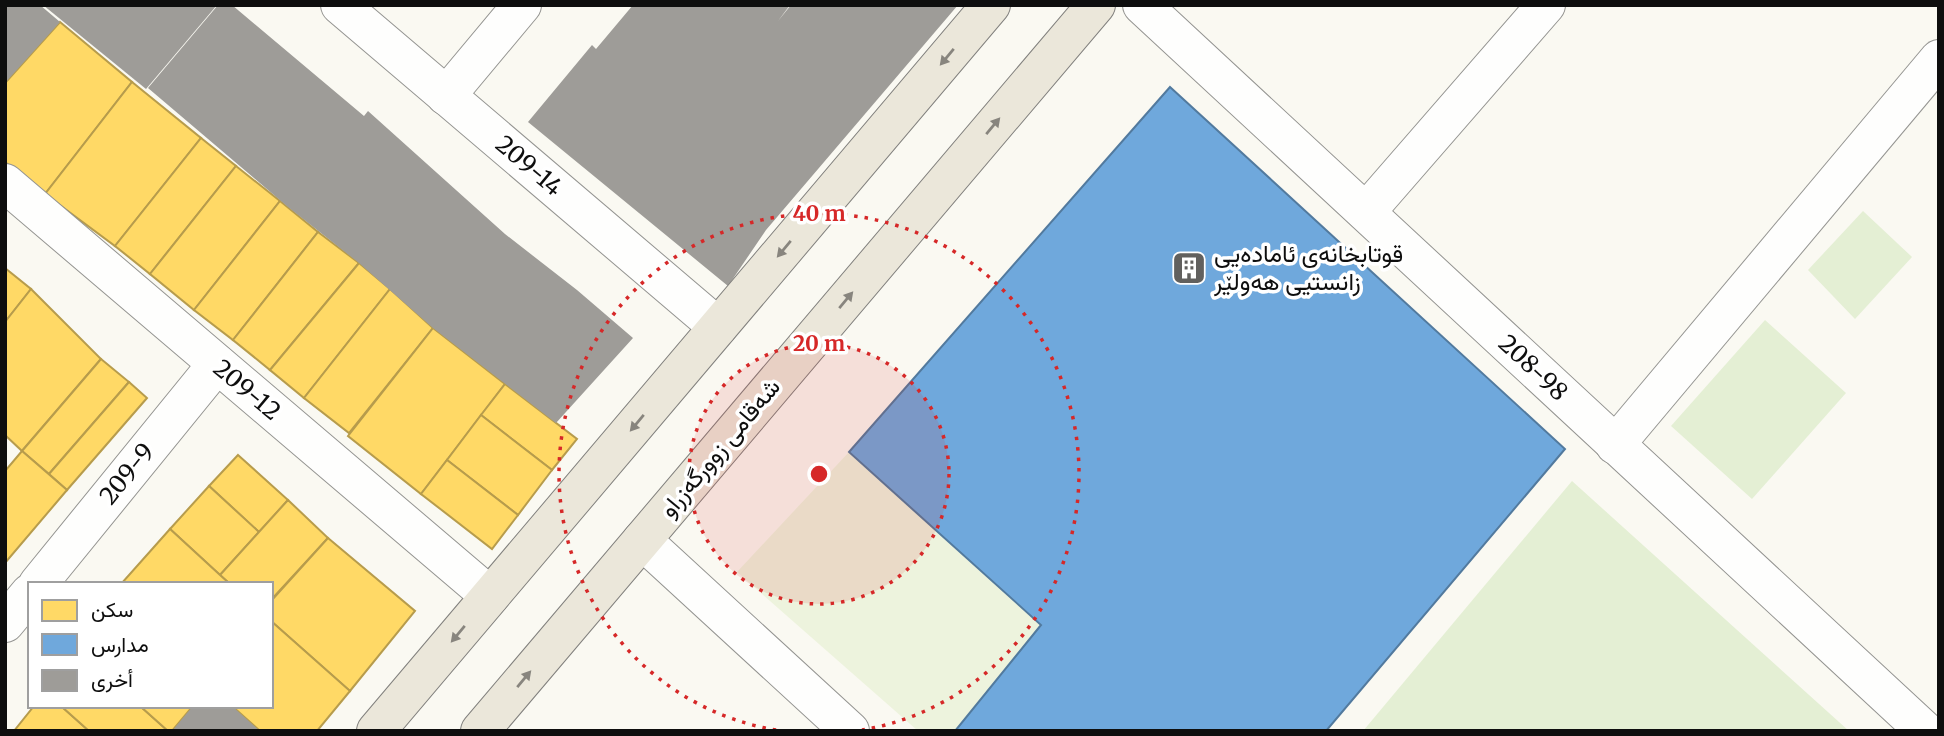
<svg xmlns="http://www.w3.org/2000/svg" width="1944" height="736" viewBox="0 0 1944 736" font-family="Merriweather,Vazirmatn,serif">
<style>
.green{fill:#e4efd4}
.pitch{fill:#edf3dd}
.homes{fill:#ffd966;stroke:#b79c4c;stroke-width:2}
.schools{fill:#6fa8dc;stroke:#527a9e;stroke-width:2}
.building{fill:#9e9c98}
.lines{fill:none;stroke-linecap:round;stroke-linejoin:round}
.street-casing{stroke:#949491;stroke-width:40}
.primary-casing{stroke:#82817e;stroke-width:40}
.street{stroke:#fefefd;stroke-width:38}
.primary{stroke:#ebe7da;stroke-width:38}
.oneway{fill:#88857e}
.ring{fill:none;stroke:#d62828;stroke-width:3.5;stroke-dasharray:3.5 7}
.labels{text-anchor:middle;stroke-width:7;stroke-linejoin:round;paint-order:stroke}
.street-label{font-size:24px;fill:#0e0e0e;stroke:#fff}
.poi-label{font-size:24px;fill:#0e0e0e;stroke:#fff;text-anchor:start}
.centre{fill:#d62828;stroke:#fff;stroke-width:3.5}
.ring-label{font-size:21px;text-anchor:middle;font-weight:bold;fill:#d62828;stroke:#fff;stroke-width:7;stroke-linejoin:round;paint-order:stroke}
</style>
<rect width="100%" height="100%" fill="#faf9f2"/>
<!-- green -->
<g class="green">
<path d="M1863,211L1912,257L1855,319L1808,270Z"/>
<path d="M1765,320L1846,393L1752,499L1671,426Z"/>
<path d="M1572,481L1849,731H1363Z"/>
</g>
<!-- pitch -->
<path class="pitch" d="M849,452L1041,625L955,731H918L737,572Z"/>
<!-- homes -->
<g class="homes">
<path d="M60,22L132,82L45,194L5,162V83Z"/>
<path d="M132,82L201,138L115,246L45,194Z"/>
<path d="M201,138L236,166L150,274L115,246Z"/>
<path d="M236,166L280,201L194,310L150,274Z"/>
<path d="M280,201L318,232L233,340L194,310Z"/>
<path d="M318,232L359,263L270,370L233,340Z"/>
<path d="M359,263L390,289L304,398L270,370Z"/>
<path d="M5,268L31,289L5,322Z"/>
<path d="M31,289L101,359L22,451L5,435V322Z"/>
<path d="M390,289L433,328L349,433L304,398Z"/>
<path d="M433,328L505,384L421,494L348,436Z"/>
<path d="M101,359L129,382L49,474L22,451Z"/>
<path d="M129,382L147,398L67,490L49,474Z"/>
<path d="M505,384L577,439L552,470L481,415Z"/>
<path d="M481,415L552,470L518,515L447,460Z"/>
<path d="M22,451L67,490L5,563V471Z"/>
<path d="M238,455L288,500L259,532L209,486Z"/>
<path d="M447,460L518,515L492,549L421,494Z"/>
<path d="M209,486L259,532L220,575L170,529Z"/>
<path d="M288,500L328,538L271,600V584H230L220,575Z"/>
<path d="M170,529L220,575L230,584H121Z"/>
<path d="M328,538L415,611L350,691L271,621V601Z"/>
<path d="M271,621L350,691L317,731H260L232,706H271Z"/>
<path d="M34,706H61L89,731H14Z"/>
<path d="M61,706H140L168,731H89Z"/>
<path d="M140,706H193L172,731H168Z"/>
</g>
<!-- schools -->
<path class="schools" d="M1170,87L1565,449L1326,731H955L1041,625L849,452Z"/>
<!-- building -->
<g class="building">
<path d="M5,5H40L60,22L5,83Z"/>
<path d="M43,5H217L146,89Z"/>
<path d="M218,5H232L364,116L368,111L505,234L577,290L633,338L556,423L433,328L359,263L288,207L148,88Z"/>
<path d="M633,5H790L778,21L791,5H958L766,230L728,286L528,122L592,45L596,49Z"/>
<path d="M193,706H232L260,731H172Z"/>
</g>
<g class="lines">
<!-- street casing -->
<g class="street-casing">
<g id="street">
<path d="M340,5L718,327"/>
<path d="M1142,5L1925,731"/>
<path d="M446,96L522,5"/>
<path d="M5,183L490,596"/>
<path d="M1366,212L1546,5"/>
<path d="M1615,445L1939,59"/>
<path d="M642,540L850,731"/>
<path d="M38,584L217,364"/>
<path d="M5,623L30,593"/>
</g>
</g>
<!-- primary casing -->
<g class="primary-casing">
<g id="primary">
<path d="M376,731L991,5"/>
<path d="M480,731L1096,5"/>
</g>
</g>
<!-- street -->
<use href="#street" class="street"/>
<!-- primary -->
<use href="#primary" class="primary"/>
</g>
<!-- one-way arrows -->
<defs><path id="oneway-solid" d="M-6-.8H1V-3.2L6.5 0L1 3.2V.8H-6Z" transform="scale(1.75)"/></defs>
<g class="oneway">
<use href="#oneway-solid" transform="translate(947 57) rotate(130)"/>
<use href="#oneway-solid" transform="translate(993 126) rotate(-50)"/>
<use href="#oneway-solid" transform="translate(784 249) rotate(130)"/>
<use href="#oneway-solid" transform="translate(846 300) rotate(-50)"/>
<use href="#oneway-solid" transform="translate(637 423) rotate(130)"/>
<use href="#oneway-solid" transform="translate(458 634) rotate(130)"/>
<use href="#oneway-solid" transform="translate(524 679) rotate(-50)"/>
</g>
<!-- distance rings -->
<circle cx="819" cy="474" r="130" fill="#d62828" fill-opacity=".12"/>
<g class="ring">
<circle cx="819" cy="474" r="130"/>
<path d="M776 730A260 260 0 1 1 862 730"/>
</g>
<!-- icons -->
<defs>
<g id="building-square" transform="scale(1.75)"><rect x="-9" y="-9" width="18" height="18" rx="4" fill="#61605e" stroke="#fff"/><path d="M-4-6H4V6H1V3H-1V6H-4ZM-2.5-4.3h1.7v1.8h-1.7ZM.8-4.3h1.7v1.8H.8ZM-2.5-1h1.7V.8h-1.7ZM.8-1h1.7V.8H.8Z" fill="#fff"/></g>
</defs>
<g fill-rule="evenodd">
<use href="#building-square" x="1189" y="268"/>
</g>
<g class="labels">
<!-- street labels -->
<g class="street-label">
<text transform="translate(529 166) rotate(40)" y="8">209-14</text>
<text transform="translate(1533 368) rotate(43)" y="8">208-98</text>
<text transform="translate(247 390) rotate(40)" y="8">209-12</text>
<text transform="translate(720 448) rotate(-50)" y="8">شەقامی زوورگەزراو</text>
<text transform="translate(127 474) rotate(-51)" y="8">209-9</text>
</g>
<!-- poi labels -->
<g class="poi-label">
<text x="1214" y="262">قوتابخانەی ئامادەیی<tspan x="1214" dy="28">زانستیی هەولێر</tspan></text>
</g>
</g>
<circle cx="819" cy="474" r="10" class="centre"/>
<g class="ring-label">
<text x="819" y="221">40 m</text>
<text x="819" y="351">20 m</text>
</g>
<!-- border -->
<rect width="1944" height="736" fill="none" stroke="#0e0e0e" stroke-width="14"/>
<!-- legend -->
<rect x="28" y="582" width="245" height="126" fill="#ffffff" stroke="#9f9f9f" stroke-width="2"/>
<rect x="42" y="600" width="35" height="21" fill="#ffd966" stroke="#9f9f9f" stroke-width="2"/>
<text x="91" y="617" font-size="21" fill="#0e0e0e">سكن</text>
<rect x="42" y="634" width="35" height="21" fill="#6fa8dc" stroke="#9f9f9f" stroke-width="2"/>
<text x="91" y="652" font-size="21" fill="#0e0e0e">مدارس</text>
<rect x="42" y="670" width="35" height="21" fill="#9e9c98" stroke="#9f9f9f" stroke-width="2"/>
<text x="91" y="687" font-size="21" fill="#0e0e0e">أخرى</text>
</svg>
